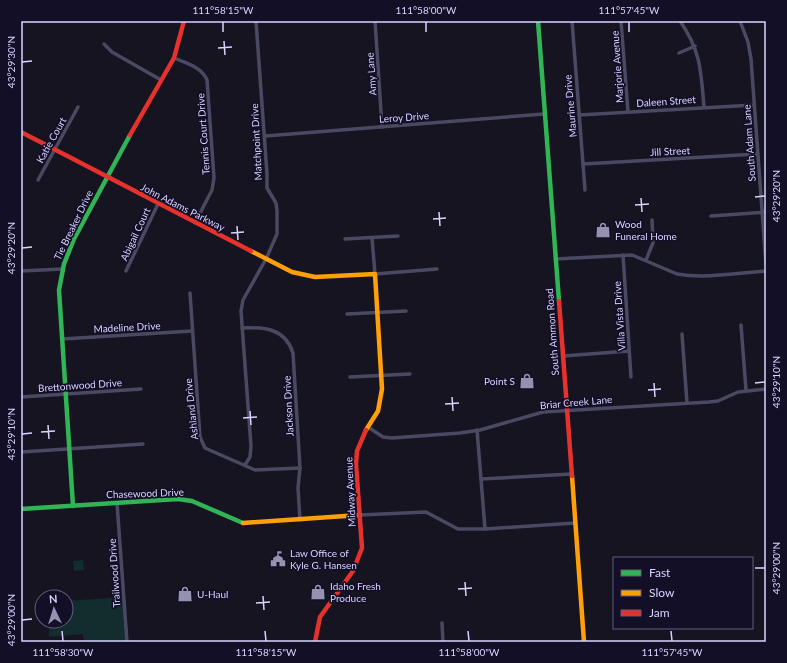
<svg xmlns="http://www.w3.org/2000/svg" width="787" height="663" viewBox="0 0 787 663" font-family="Lato,sans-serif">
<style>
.green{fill:#132c2d}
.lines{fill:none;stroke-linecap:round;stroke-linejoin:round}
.street{stroke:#4a4962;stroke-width:3.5}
.fast{stroke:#30b455;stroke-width:4.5}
.slow{stroke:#ff9f0a;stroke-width:4.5}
.jam{stroke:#e5322d;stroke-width:4.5}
.ticks{fill:none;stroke:#d9d4ff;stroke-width:1.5}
.labels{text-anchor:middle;stroke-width:3.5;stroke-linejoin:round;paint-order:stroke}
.street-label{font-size:10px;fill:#d9d4ff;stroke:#130f26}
.poi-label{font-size:10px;fill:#d9d4ff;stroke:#130f26;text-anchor:start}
.neatline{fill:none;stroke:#d9d4ff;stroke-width:1.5}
.ticks-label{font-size:10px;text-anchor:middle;fill:#d9d4ff}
</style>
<rect width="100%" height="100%" fill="#161421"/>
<!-- green -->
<g class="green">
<path d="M83,560L84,570L74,571L73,561Z"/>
<path d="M124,597L127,642H84L83,634L49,637V621H66V601Z"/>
</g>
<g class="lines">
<!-- street -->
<g class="street">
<path d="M375,21L382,127"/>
<path d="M572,21L585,190"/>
<path d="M621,21L628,112"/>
<path d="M680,21C701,51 701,72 704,107"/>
<path d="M740,21L748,42L751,59L766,265"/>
<path d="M104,44L112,52L161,80"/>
<path d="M679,53L695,46"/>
<path d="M174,58C186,63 202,67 207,80L214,178L212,190L195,223"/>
<path d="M579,115L754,105"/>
<path d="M265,136L544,114"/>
<path d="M583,164L757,154"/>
<path d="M38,180L78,107"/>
<path d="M711,216L766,212"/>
<path d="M372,238L375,274L437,269"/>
<path d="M345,239L398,236"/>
<path d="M623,255L631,377"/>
<path d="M555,259L632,255L677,274C706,279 737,273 766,271"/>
<path d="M646,260L653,243L652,220"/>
<path d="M21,271L62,269"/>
<path d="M126,271L158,204"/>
<path d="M190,293L200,437L205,448L255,470L300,468"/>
<path d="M347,314L406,311"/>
<path d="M741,325L746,390"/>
<path d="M242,328C264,327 285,328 293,353L300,468L298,488L300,520"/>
<path d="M682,334L687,403"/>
<path d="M62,339L192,331"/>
<path d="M563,356L629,351"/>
<path d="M350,377L410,374"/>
<path d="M21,397L141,389"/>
<path d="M368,427L383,437L392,438L460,433L480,430L543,412L709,402L718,401L738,392L766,389"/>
<path d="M477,430L481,479L571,474"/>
<path d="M21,452L143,444"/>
<path d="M245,465L250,457L251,446L241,311L243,300L266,259L277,234V211L276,203L267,188V174L256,21"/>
<path d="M117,503L127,642"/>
<path d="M360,515L426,512L458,529H485L481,479"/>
<path d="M485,529L575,523"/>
<path d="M442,623L443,642"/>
</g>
<!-- fast -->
<g class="fast">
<path d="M538,21L559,301"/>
<path d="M73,506L59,290L64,264L74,239L130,135"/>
<path d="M21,509L178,499L192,501L243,523"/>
</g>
<!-- slow -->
<g class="slow">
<path d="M251,251L292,272L315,277L375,274L382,389L378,411L366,430"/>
<path d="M572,476L584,642"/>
<path d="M243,523L360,515"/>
</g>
<!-- jam -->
<g class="jam">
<path d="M21,132L251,251"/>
<path d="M130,135L174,58L184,21"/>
<path d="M559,301L572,476"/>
<path d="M315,642L320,617L353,571L362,548L356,464L357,451L366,430"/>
</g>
</g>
<!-- ticks -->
<path class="ticks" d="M223,22V32M426,22V32M629,22V32M224,41L225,55M218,48L232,47M22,62L32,61M755,197L765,196M641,198L642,212M635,205L649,204M439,212L440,226M433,219L446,218M237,226L238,240M231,233L244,232M22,248L32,247M654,383L655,397M755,383L765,382M648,390L661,389M452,397L453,411M445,404L459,403M250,411L251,425M243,418L257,417M48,425L49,439M41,432L55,431M22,434L32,433M755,568H765M465,582L466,596M458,589L472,588M263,596L264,610M256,603L270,602M22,620L32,619M62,631L63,641M265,631L266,641M468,631L469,641M671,631L672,641"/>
<!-- icons -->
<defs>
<g id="shop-bare" transform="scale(1.2)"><path d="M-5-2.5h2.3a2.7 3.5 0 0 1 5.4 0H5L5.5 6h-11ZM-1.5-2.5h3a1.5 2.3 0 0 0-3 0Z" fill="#9591b1" stroke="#130f26" stroke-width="2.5" paint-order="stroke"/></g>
<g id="civic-bare" transform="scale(1.2)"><path d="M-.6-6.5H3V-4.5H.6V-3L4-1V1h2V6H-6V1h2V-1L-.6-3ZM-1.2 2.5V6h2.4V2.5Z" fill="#9591b1" stroke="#130f26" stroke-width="2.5" paint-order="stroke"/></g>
</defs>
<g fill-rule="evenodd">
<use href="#shop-bare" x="603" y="230"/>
<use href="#shop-bare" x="527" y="381"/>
<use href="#civic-bare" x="278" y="559"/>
<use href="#shop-bare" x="318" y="592"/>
<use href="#shop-bare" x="185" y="594"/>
</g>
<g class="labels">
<!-- street labels -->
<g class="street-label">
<text transform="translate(617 67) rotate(-94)" y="4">Marjorie Avenue</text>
<text transform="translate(371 74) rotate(-94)" y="4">Amy Lane</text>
<text transform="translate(666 101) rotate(-4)" y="4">Daleen Street</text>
<text transform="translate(570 106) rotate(-95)" y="4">Maurine Drive</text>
<text transform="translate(404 117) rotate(-4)" y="4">Leroy Drive</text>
<text transform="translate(203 134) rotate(-94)" y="4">Tennis Court Drive</text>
<text transform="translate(51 140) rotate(-61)" y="4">Katie Court</text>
<text transform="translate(256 142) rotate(-93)" y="4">Matchpoint Drive</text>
<text transform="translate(749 143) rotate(-94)" y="4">South Adam Lane</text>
<text transform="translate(670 151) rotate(-3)" y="4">Jill Street</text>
<text transform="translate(183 207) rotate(27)" y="4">John Adams Parkway</text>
<text transform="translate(73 225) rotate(-64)" y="4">Tie Breaker Drive</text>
<text transform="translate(135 234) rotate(-65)" y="4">Abigail Court</text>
<text transform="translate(619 316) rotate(-94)" y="4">Villa Vista Drive</text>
<text transform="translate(127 327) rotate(-3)" y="4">Madeline Drive</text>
<text transform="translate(552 332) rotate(-94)" y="4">South Ammon Road</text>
<text transform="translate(80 385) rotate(-4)" y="4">Brettonwood Drive</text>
<text transform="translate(576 402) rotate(-5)" y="4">Briar Creek Lane</text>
<text transform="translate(288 406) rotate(-93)" y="4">Jackson Drive</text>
<text transform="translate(191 409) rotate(-96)" y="4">Ashland Drive</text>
<text transform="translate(350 492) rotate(-93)" y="4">Midway Avenue</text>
<text transform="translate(145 493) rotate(-2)" y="4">Chasewood Drive</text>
<text transform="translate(114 573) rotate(-94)" y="4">Trailwood Drive</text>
</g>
<!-- poi labels -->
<g class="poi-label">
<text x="615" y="228">Wood<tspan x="615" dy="12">Funeral Home</tspan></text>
<text x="515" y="385" text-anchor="end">Point S</text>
<text x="290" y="557">Law Office of<tspan x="290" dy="12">Kyle G. Hansen</tspan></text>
<text x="330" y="590">Idaho Fresh<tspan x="330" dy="12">Produce</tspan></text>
<text x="197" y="598">U-Haul</text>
</g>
</g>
<!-- border -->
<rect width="787" height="663" fill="none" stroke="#130f26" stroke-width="44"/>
<!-- legend -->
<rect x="613" y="557" width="140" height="72" fill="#130f26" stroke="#625e7d"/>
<rect x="621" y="570" width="20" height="6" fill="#30b455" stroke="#625e7d"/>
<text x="649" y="577" font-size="12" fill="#d9d4ff">Fast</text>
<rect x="621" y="590" width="20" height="6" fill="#ff9f0a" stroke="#625e7d"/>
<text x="649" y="597" font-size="12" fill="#d9d4ff">Slow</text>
<rect x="621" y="610" width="20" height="6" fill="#e5322d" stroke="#625e7d"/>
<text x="649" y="617" font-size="12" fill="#d9d4ff">Jam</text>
<!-- north arrow -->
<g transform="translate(54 609) rotate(356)"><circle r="19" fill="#130f26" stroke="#625e7d"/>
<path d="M0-3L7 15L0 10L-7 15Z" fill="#9591b1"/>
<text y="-6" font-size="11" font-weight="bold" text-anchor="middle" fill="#d9d4ff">N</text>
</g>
<rect x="22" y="22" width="743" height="619" class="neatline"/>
<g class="ticks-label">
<text x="223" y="14">111°58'15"W</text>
<text x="426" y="14">111°58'00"W</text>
<text x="629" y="14">111°57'45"W</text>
<text transform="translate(11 62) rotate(-90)" y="4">43°29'30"N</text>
<text transform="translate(776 196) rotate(-90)" y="4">43°29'20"N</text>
<text transform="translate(11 248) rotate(-90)" y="4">43°29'20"N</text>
<text transform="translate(776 382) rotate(-90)" y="4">43°29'10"N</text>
<text transform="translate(11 434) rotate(-90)" y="4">43°29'10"N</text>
<text transform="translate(776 568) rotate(-90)" y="4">43°29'00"N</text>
<text transform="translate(11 620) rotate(-90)" y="4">43°29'00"N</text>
<text x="63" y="656">111°58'30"W</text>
<text x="266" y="656">111°58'15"W</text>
<text x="469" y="656">111°58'00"W</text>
<text x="672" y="656">111°57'45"W</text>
</g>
</svg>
